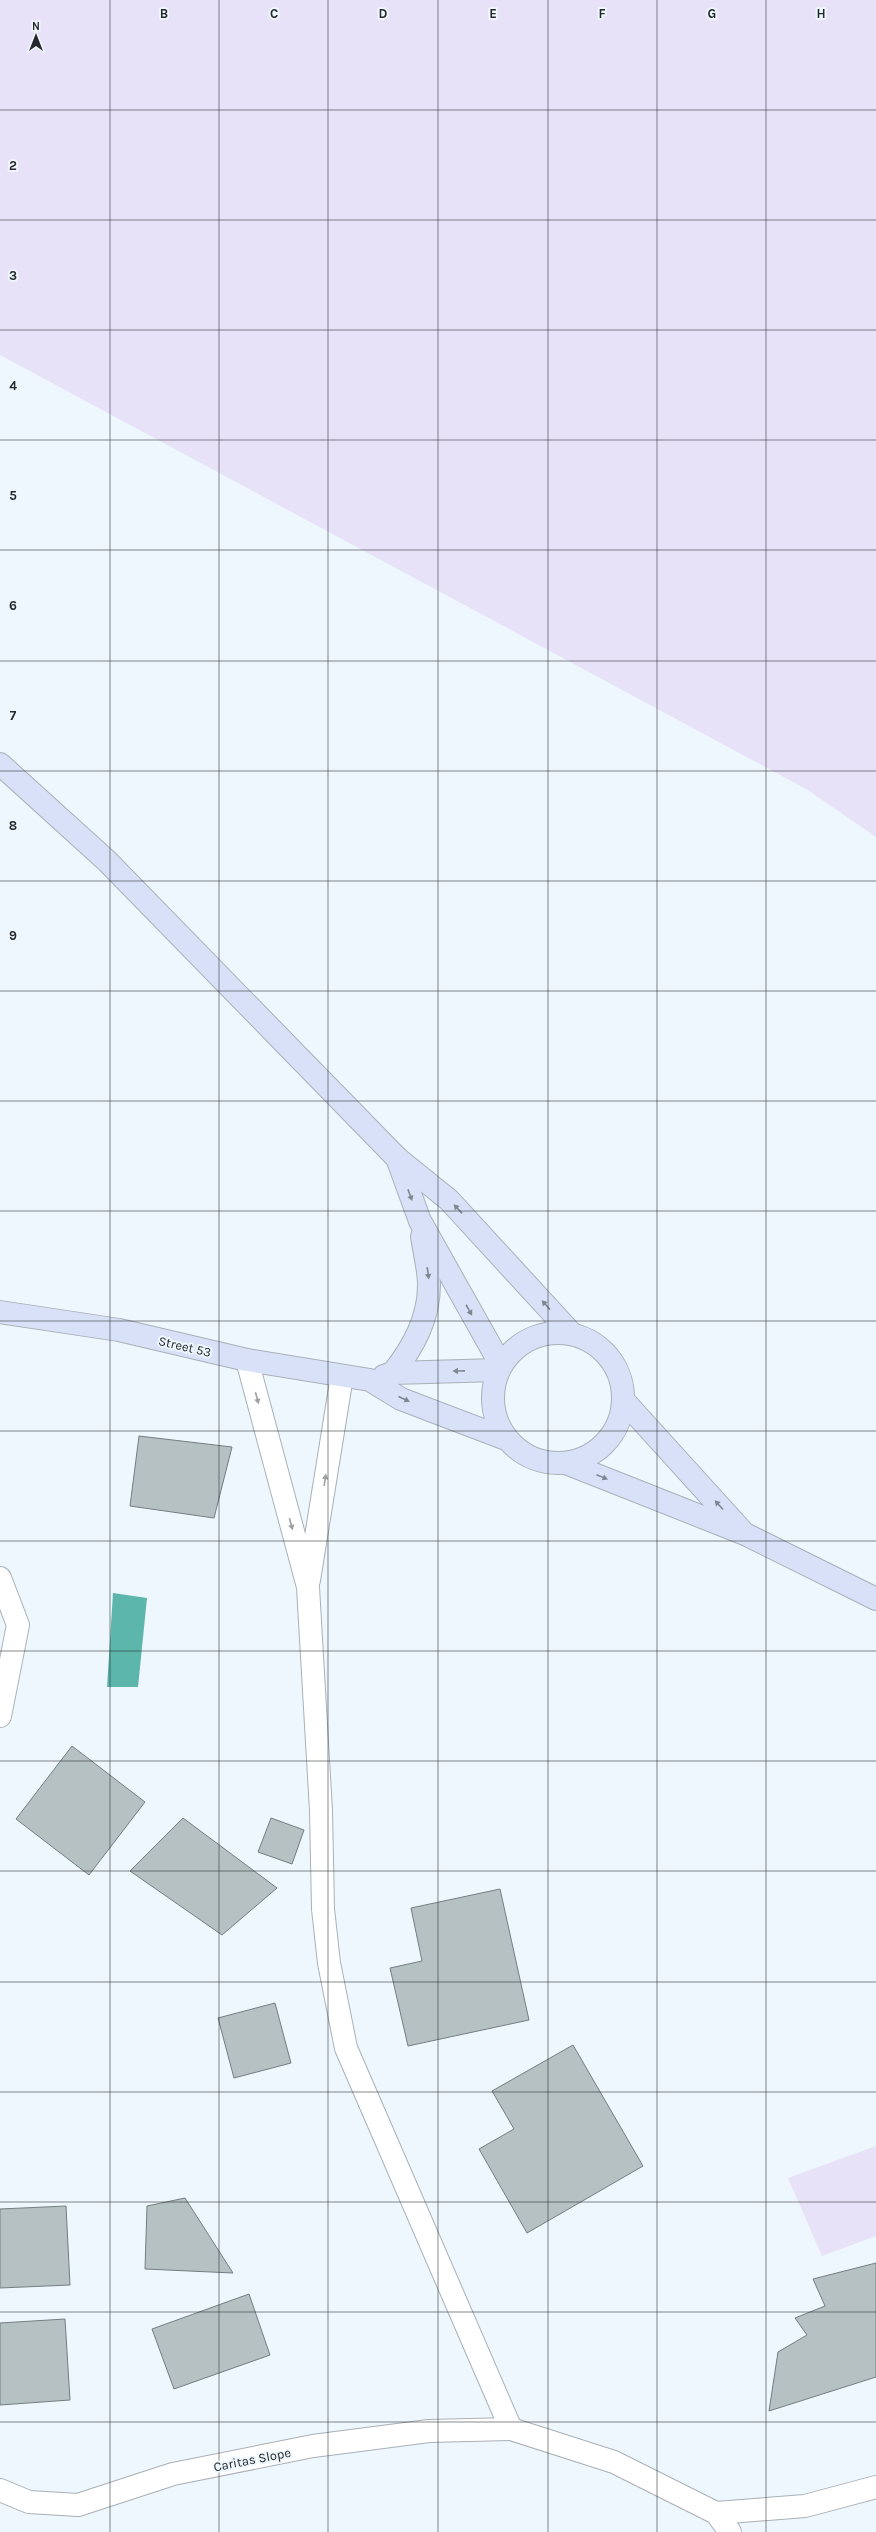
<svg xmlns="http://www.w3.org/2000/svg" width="876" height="2532" viewBox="0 0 876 2532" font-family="Karla,sans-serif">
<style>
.green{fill:#e8e2f9}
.water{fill:#5db6ab}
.building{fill:#b6c1c4;stroke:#747e80}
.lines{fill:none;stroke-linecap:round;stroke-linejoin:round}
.lane-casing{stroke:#a9b0b7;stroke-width:24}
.street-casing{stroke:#a9b0b7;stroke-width:24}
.secondary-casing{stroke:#a9b0b7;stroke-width:24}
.lane{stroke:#fff;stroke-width:22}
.street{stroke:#fff;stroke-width:22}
.secondary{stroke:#d9e1f9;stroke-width:22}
.oneway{fill:#808592}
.oneway2{fill:#9d9fa0}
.grid{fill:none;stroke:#26292b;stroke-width:1;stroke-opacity:0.55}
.labels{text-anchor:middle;stroke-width:4;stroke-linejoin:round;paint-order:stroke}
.street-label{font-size:13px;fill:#26292b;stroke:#eef7fd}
.grid-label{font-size:13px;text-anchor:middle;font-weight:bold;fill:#26292b;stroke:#eef7fd;stroke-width:4;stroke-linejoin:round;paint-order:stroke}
</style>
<rect width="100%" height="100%" fill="#eef7fd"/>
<!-- green -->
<g class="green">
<path d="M0,0H876V837L806,789L0,355Z"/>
<path d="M876,2146V2236L822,2256L788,2178Z"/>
</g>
<!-- water -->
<path class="water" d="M113,1593L147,1598L138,1687H107Z"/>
<!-- building -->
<g class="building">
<path d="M139,1436L232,1447L214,1518L130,1506Z"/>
<path d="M72,1746L145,1802L89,1875L16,1819Z"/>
<path d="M183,1818L277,1888L222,1935L130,1871Z"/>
<path d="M271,1818L304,1830L292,1864L258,1852Z"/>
<path d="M500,1889L529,2020L408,2046L390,1968L422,1961L411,1908Z"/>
<path d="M275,2003L291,2063L234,2078L218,2018Z"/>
<path d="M573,2045L643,2166L527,2233L479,2149L514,2129L492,2091Z"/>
<path d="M185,2198L233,2273L145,2269L147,2206Z"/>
<path d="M66,2206L70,2285L0,2288V2209Z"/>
<path d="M876,2263V2377L769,2411L778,2352L807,2335L795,2318L825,2306L813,2279Z"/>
<path d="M249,2294L270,2355L174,2389L152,2329Z"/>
<path d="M65,2319L70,2400L0,2405V2323Z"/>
</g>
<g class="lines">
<!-- lane casing -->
<g class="lane-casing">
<g id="lane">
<path d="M511,2429L614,2462L716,2513L730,2532"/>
<path d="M716,2513L805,2506L876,2487"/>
</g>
</g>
<!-- street casing -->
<g class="street-casing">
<g id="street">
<path d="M0,1578L18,1625L0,1716"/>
<path d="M309,1580L342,1376"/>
<path d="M0,2490L29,2502L78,2505L173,2474L313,2446L429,2431L511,2429L346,2048L329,1963L323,1909L321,1811L308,1587L247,1360"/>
</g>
</g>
<!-- secondary casing -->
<g class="secondary-casing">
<g id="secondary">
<path d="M0,764L107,861L397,1158L449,1200L572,1334"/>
<path d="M397,1158L420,1221L501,1365"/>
<path d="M0,1312L119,1330L247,1360L370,1380L401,1399L506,1439"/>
<circle cx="558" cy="1398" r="65"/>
<path d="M393,1373C413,1347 429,1319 429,1285C429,1269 424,1252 422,1236"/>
<path d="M384,1376L393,1373L498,1370"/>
<path d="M624,1401L741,1530"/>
<path d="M566,1463L745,1534L876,1599"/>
</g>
</g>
<!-- lane -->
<use href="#lane" class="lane"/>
<!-- street -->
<use href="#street" class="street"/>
<!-- secondary -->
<use href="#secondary" class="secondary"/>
</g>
<!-- one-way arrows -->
<defs><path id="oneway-solid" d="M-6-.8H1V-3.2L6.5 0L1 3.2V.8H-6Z"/></defs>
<g class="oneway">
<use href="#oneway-solid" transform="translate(410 1195) rotate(70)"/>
<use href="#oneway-solid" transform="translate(458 1209) rotate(-133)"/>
<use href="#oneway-solid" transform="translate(428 1273) rotate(82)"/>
<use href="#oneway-solid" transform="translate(546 1305) rotate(-132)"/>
<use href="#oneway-solid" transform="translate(469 1310) rotate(61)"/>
<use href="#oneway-solid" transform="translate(459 1371) rotate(179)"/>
<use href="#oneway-solid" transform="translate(404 1399) rotate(24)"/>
<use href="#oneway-solid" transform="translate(602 1477) rotate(22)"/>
<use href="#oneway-solid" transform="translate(719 1505) rotate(-132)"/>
</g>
<g class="oneway2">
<use href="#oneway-solid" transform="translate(257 1398) rotate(75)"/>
<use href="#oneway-solid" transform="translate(325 1480) rotate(-81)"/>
<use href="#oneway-solid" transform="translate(291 1524) rotate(75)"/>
</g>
<!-- grid -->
<path class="grid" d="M110,0V2532M219,0V2532M328,0V2532M438,0V2532M548,0V2532M657,0V2532M766,0V2532M0,110H876M0,220H876M0,330H876M0,440H876M0,550H876M0,661H876M0,771H876M0,881H876M0,991H876M0,1101H876M0,1211H876M0,1321H876M0,1431H876M0,1541H876M0,1651H876M0,1761H876M0,1871H876M0,1982H876M0,2092H876M0,2202H876M0,2312H876M0,2422H876"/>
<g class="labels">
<!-- street labels -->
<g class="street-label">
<text transform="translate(185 1346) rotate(13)" y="5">Street 53</text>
<text transform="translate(252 2459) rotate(-11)" y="5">Caritas Slope</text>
</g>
</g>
<g class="grid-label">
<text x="164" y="18">B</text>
<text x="274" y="18">C</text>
<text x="383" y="18">D</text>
<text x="493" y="18">E</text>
<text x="602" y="18">F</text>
<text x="712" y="18">G</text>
<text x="821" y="18">H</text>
<text x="13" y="170">2</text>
<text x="13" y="280">3</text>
<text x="13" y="390">4</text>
<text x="13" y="500">5</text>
<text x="13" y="610">6</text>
<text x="13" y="720">7</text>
<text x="13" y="830">8</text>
<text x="13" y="940">9</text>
</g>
<!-- north arrow -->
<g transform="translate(36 36)" stroke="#eef7fd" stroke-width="3" paint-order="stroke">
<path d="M0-3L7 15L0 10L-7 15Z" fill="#26292b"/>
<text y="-6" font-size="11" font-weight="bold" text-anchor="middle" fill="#26292b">N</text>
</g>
</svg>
